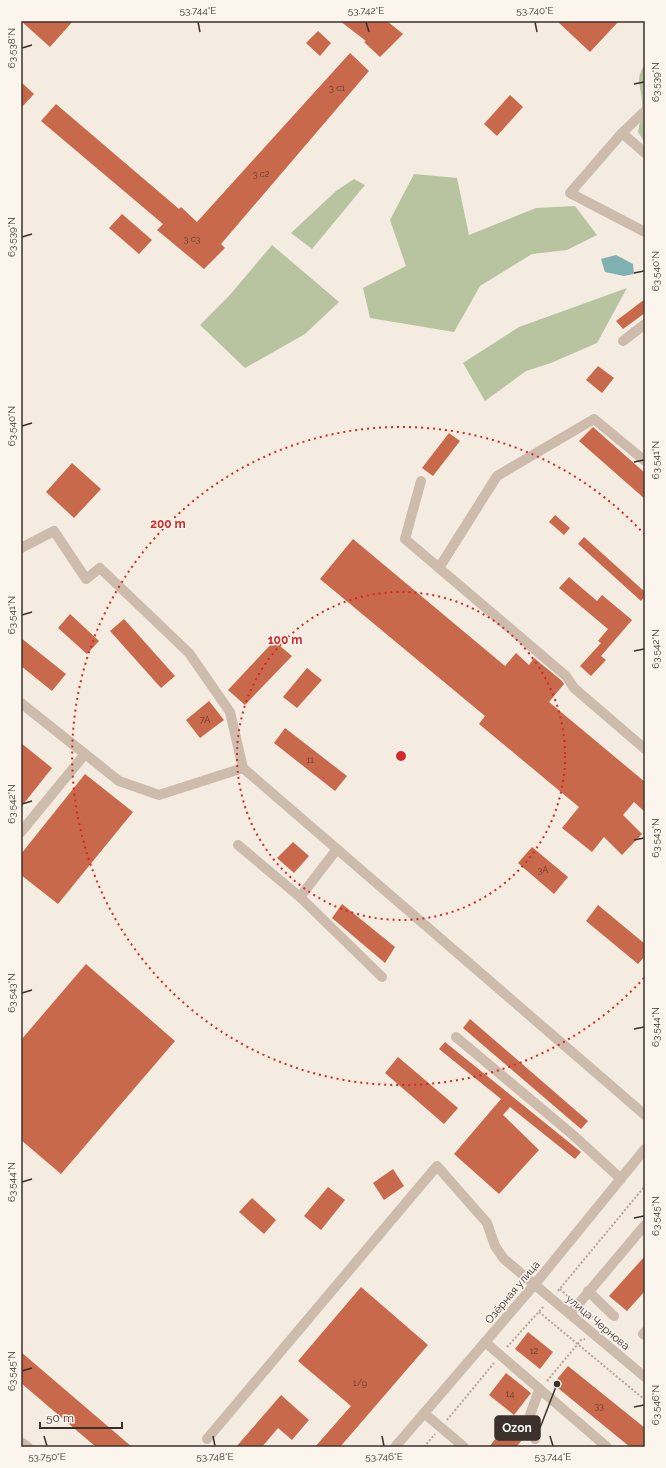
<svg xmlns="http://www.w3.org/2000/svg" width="666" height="1468" viewBox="0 0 666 1468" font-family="Raleway,sans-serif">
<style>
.green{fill:#b8c4a0}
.water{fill:#7fb0b2}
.building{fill:#c8694b}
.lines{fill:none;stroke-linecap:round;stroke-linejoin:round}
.path{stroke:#b9a596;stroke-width:2;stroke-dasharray:2 2;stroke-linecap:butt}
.minor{stroke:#cdbbac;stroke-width:10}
.ticks{fill:none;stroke:#3b302b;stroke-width:1.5}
.ring{fill:none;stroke:#d62828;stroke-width:2;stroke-dasharray:2 4}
.labels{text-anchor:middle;stroke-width:3;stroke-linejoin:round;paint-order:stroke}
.number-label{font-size:9px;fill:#5e3e33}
.street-label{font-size:11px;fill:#3b302b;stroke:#fbf5ee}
.centre{fill:#d62828;stroke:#fbf5ee;stroke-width:2}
.ring-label{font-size:12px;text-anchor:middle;font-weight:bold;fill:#d62828;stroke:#fbf5ee;stroke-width:3;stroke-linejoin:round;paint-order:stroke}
.leader{fill:none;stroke:#3b302b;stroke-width:1.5}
.callout-dot{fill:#3b302b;stroke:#fbf5ee;stroke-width:1.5}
.callout{fill:#3b302b;stroke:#3b302b;stroke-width:1.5}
.callout-label{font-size:12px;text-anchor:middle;font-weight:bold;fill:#fff}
.neatline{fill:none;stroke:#3b302b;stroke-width:1.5}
.ticks-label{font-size:10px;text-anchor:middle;fill:#3b302b}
</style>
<rect width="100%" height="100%" fill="#f4ebe1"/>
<!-- green -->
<g class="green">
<path d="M645,64V143L638,132C640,122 643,114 642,103C642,87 634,80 645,64Z"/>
<path d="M414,174L457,178L469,235L536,208L575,206L597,235L567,250L532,254L480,286L454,332L370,318L363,288L406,266L390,220Z"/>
<path d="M354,179L365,185L312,249L291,233L336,191Z"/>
<path d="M272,245L339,302L305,334L245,368L200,325L229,296Z"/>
<path d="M627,288L597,343L551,363L526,371L485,401L463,363L519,327Z"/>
</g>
<!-- water -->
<path class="water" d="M616,255L633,264L634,274L624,276L605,272L601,259Z"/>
<!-- building -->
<g class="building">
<path d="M21,21H73L50,47Z"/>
<path d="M340,21H387L403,34L380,57L364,42L366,41Z"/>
<path d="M557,21H619L590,52Z"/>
<path d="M318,31L331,43L320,56L306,43Z"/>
<path d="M350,53L369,71L221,244L225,248L204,269L157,230L163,224L41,121L56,104L179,209L181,207L197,222Z"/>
<path d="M21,82L34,94L21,108Z"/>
<path d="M510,95L523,107L497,136L484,124Z"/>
<path d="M122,214L152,240L139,254L109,228Z"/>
<path d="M645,299V313L623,329L616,321Z"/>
<path d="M598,366L614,378L602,393L586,380Z"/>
<path d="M593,427L645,473V499L579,441Z"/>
<path d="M449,433L460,441L433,476L422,468Z"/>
<path d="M72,463L101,489L74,518L46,492Z"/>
<path d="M555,515L570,528L564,535L549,522Z"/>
<path d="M584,537L645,592V596L641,601L578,544Z"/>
<path d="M353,539L505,666L516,653L529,665L534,658L561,680L564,684L549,702L645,782V812L634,802L623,815L642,834L622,855L604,837L592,852L562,828L579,807L479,724L485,716L320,579Z"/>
<path d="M569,577L597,601L602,595L632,620L601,656L606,660L591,676L580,666L601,643L598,641L608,629L559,588Z"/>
<path d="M70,614L99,641L87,654L58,628Z"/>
<path d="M124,619L175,676L161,688L110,631Z"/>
<path d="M21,638L66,674L52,691L21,666Z"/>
<path d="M274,641L292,656L245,705L228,690Z"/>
<path d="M307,668L322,680L297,708L283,697Z"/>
<path d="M209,701L224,720L200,738L186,720Z"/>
<path d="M285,728L347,776L335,791L274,743Z"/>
<path d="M21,743L52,768L21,807Z"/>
<path d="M85,774L133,812L58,904L21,875V854Z"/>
<path d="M293,842L309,856L294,873L277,858Z"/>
<path d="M532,847L568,877L554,894L518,863Z"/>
<path d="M342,904L395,947L385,963L332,918Z"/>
<path d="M598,905L645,944V956L638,964L586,921Z"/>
<path d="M86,964L175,1041L61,1174L21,1140V1040Z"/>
<path d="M470,1019L588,1121L581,1129L463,1028Z"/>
<path d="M445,1042L581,1152L575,1159L510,1107L503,1115L539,1150L499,1194L454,1154L501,1099L439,1049Z"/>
<path d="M398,1057L458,1108L444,1124L385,1073Z"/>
<path d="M393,1169L404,1186L384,1200L373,1183Z"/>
<path d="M328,1187L345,1200L321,1230L304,1216Z"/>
<path d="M252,1198L276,1220L264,1234L239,1212Z"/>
<path d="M645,1256V1291L627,1311L609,1296Z"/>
<path d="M361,1287L428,1345L340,1447H315L351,1406L298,1361Z"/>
<path d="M528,1332L553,1352L540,1369L515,1349Z"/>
<path d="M21,1352L132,1447H96L21,1383Z"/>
<path d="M568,1366L645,1428V1447H630L553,1384Z"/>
<path d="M506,1373L531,1393L514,1415L489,1395Z"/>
<path d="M281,1395L309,1420L292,1440L278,1428L262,1447H236Z"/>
<path d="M507,1424L524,1438L516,1447H489Z"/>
</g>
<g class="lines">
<!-- path -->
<g class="path">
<path d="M560,1289L571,1299"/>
<path d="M558,1291L645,1186"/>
<path d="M585,1311L629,1348"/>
<path d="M539,1312L645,1400"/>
<path d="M507,1347L544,1306"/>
<path d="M547,1381L581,1340L585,1339"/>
<path d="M447,1420L494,1363"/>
<path d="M424,1447L435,1434"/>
</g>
<!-- minor -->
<g class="minor">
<path d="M645,111L622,133L570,193L645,232"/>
<path d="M622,133L645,153"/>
<path d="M623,341L645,324"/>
<path d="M421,481L405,539L566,676L574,688L645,749"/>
<path d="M21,548L54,531L86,579L100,568L189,653L230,712L243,768L645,1115"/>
<path d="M439,568L497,476L594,419L645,461"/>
<path d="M21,703L119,781L159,795L243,768"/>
<path d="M21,832L85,754"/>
<path d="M238,845L300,897L382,977"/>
<path d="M300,897L337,849"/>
<path d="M456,1037L573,1135L621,1179"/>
<path d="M588,1291L614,1316"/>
<path d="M570,1314L645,1225"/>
<path d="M645,1332L643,1334L645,1335"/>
<path d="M485,1342L607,1447"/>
<path d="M424,1413L464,1447"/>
<path d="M207,1439L437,1166L487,1223L495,1246L504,1259L645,1377"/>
<path d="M535,1439L530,1415L539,1390"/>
<path d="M21,1442L28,1447"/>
<path d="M395,1447L535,1284L645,1149"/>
</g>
</g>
<!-- ticks -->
<path class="ticks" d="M198,22L200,32M366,22L369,32M535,22L537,32M22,48L32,45M634,84L644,82M22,237L32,234M634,273L644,271M22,426L32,423M634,462L644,460M22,615L32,612M634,651L644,649M22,804L32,801M634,840L644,838M22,993L32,990M634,1029L644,1027M22,1182L32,1179M634,1218L644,1216M22,1371L32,1368M634,1407L644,1405M44,1436L47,1446M213,1436L215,1446M382,1436L384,1446M550,1436L553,1446"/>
<!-- distance rings -->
<g class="ring">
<circle cx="401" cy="756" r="164"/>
<path d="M644 978A329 329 0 1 1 644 534"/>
</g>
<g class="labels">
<!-- number labels -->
<g class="number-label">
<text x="337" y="91">3 с1</text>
<text x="261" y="177">3 с2</text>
<text x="192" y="242">3 с3</text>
<text x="205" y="723">7А</text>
<text x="310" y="763">11</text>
<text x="543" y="873">3А</text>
<text x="534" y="1354">12</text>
<text x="360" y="1386">1/9</text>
<text x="510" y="1397">14</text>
<text x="599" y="1409">33</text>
</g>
<!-- street labels -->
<g class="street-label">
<text transform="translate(512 1292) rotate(-50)" y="4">Озёрная улица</text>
<text transform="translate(598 1322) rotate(40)" y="4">улица Чернова</text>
</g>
</g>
<circle cx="401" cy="756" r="6" class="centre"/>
<g class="ring-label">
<text x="168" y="528">200 m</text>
<text x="285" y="644">100 m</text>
</g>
<!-- callouts -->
<path class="leader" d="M557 1384L540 1428"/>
<circle class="callout-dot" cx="557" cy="1384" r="4"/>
<rect class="callout" x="495" y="1416" width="45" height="24" rx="4"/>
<g class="callout-label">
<text x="517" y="1432">Ozon</text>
</g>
<!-- border -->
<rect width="666" height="1468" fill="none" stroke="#fbf5ee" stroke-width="44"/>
<!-- scale -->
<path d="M40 1422v6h82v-6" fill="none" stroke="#3b302b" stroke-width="2"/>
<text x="46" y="1422" font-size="12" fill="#3b302b" stroke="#fbf5ee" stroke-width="3" paint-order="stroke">50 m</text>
<rect x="22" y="22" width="622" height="1424" class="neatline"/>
<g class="ticks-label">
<text x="198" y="14">53.744°E</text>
<text x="366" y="14">53.742°E</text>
<text x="535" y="14">53.740°E</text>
<text transform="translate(11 48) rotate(-90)" y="4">63.538°N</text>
<text transform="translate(655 82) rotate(-90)" y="4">63.539°N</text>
<text transform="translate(11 237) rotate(-90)" y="4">63.539°N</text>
<text transform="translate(655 271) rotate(-90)" y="4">63.540°N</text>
<text transform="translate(11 426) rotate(-90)" y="4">63.540°N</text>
<text transform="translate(655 460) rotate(-90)" y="4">63.541°N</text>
<text transform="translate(11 615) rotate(-90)" y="4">63.541°N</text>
<text transform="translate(655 649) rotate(-90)" y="4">63.542°N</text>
<text transform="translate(11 804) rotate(-90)" y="4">63.542°N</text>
<text transform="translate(655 838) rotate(-90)" y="4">63.543°N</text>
<text transform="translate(11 993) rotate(-90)" y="4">63.543°N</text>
<text transform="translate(655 1027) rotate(-90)" y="4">63.544°N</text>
<text transform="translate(11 1182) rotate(-90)" y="4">63.544°N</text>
<text transform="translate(655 1216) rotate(-90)" y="4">63.545°N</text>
<text transform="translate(11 1371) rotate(-90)" y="4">63.545°N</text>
<text transform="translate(655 1405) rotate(-90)" y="4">63.546°N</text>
<text x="47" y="1460">53.750°E</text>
<text x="215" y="1460">53.748°E</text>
<text x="384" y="1460">53.746°E</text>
<text x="553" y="1460">53.744°E</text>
</g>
</svg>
